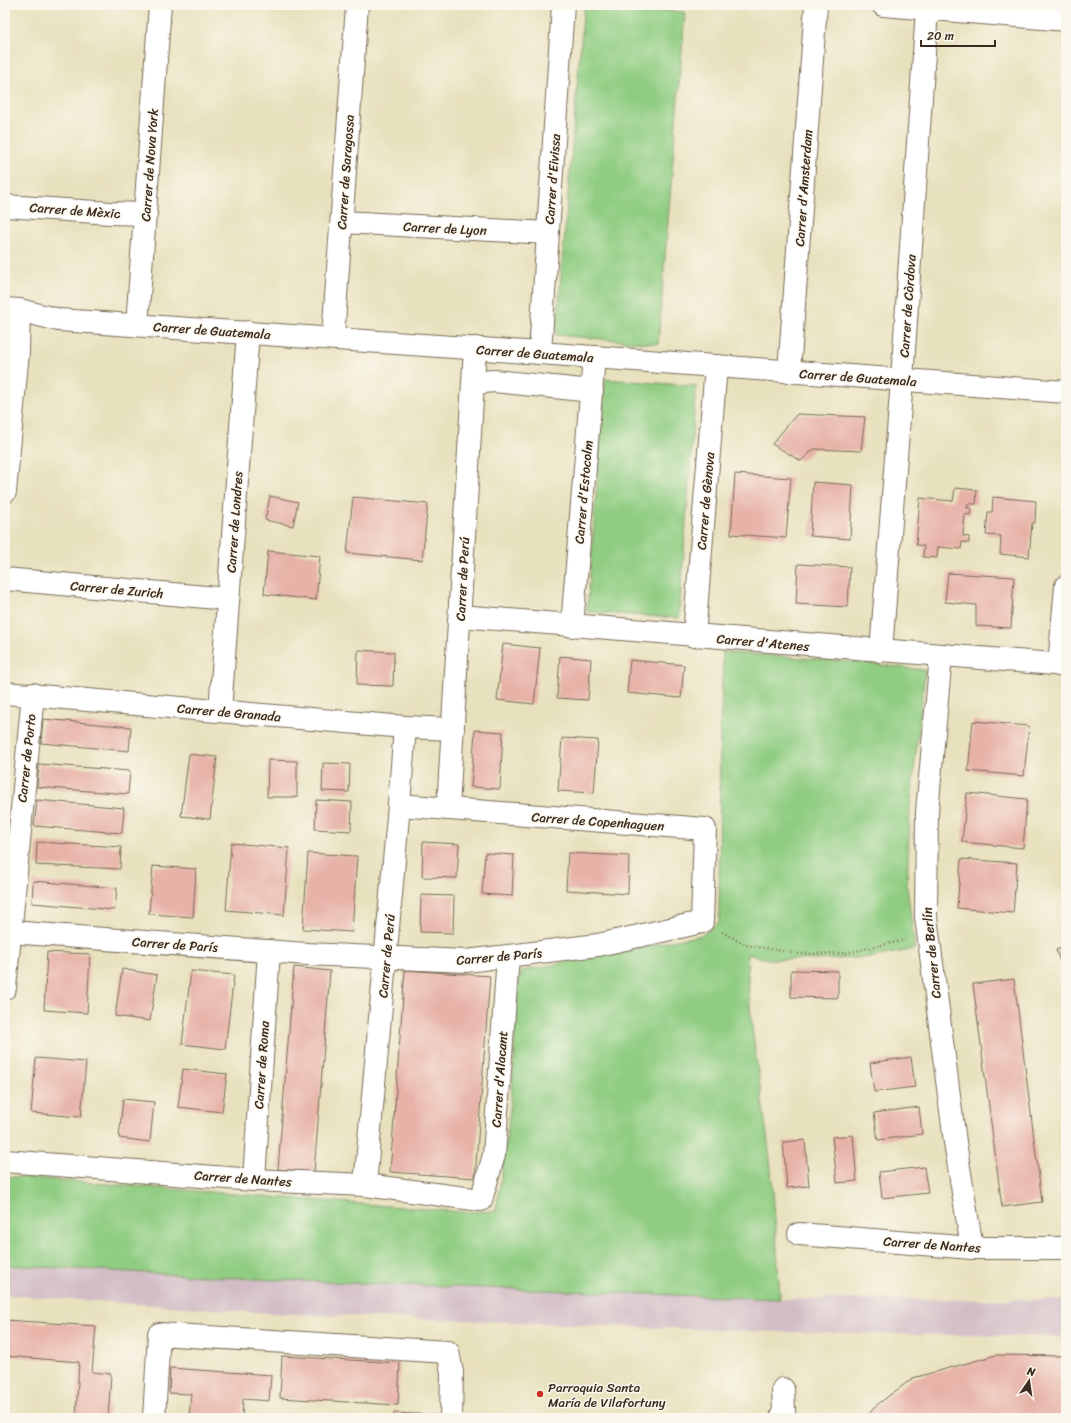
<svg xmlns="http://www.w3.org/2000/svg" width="1071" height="1423" viewBox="0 0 1071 1423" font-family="Sriracha,sans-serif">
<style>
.industrial{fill:#d2bdc6}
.green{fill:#90cd82;stroke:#667c50}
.building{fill:#e7b2a8}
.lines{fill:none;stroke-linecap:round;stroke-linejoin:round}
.minor-casing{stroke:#786a56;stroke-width:24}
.path{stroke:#786a56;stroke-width:2.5;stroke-dasharray:1 3;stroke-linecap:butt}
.minor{stroke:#fff;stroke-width:22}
.poi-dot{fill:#c8321e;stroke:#fbf7ec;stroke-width:1.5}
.labels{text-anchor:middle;stroke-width:3;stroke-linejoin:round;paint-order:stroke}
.street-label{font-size:13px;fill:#3b2a1e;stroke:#fbf7ec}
.poi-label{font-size:13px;fill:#3b2a1e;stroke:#fbf7ec;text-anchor:start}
</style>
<rect width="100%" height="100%" fill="#fbf7ec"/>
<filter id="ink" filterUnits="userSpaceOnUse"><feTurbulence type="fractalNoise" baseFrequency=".025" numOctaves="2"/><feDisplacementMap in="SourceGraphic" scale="8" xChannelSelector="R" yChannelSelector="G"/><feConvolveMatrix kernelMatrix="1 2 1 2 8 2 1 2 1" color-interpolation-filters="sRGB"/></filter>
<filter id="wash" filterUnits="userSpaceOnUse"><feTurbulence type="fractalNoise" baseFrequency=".012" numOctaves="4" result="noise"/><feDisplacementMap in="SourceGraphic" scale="16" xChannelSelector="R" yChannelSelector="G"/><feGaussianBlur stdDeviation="0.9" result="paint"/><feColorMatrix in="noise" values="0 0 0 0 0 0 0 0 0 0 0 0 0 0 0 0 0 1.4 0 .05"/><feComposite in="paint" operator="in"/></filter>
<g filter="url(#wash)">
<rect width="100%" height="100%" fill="#e8e1be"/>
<!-- industrial -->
<path class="industrial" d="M5,1266L275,1280L780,1299L1066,1300V1337L778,1332L270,1313L5,1295Z"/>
<!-- green -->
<g class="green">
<path d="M584,5L685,12L658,344L556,335Z"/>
<path d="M605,379L696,386L679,618L587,612Z"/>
<path d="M723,652L854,662L925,670L910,808L907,886L915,949L873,957L817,960L768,959L747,954C748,1023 762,1091 770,1159C775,1206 777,1252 780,1299L275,1280L5,1265V1176L465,1212L496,1211C504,1160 511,1110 514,1059C515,1029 514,1001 521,971L702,935L719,922L720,741Z"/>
</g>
<g id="blocks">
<!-- building -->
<g class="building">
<path d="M797,414L865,417L861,451L814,449L801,461L772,444Z"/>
<path d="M735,474L791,478L786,538L731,534Z"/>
<path d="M813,482L853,485L850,539L810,536Z"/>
<path d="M955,488L977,490L976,504H968L967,508H971L970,515L965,514L963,536L969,537V543L962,542L961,549L938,547L937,558L923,557L924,546L916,545L920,498L953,501Z"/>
<path d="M270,496L298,502L293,526L265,520Z"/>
<path d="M353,497L428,504L422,560L347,553Z"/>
<path d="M993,497L1036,501L1035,523H1032L1029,557L1000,554L1001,536L986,535L988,512H992Z"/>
<path d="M268,551L320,556L316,600L264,594Z"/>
<path d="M798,564L850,567L848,607L796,604Z"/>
<path d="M948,573L1014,577L1011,628L976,626V605L945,602Z"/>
<path d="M503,644L540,648L534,704L497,700Z"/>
<path d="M358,650L394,652L393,686L357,685Z"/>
<path d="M560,656L591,659L588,700L557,698Z"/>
<path d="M630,660L684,665L681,698L627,693Z"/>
<path d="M43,719L131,727L129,751L41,743Z"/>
<path d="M973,721L1029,726L1024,776L968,771Z"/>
<path d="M475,730L503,732L500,789L471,787Z"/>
<path d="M562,738L598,740L594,793L558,791Z"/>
<path d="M189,754L217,757L210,819L181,816Z"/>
<path d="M268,760L297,761V797H267Z"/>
<path d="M323,763L350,764L349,792L322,791Z"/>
<path d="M39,764L130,771L128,794L37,787Z"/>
<path d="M967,793L1027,799L1023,848L962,842Z"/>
<path d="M37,800L124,808L122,833L34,826Z"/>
<path d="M316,800L352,802L351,831L315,829Z"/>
<path d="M37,842L121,847L120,869L36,865Z"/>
<path d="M423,842L459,844L457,878L422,877Z"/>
<path d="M231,843L289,848L284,915L226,910Z"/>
<path d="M308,853L357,856L352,932L303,929Z"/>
<path d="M485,853L514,855L512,896L482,894Z"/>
<path d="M568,853L629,856L628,894L566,890Z"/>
<path d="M961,859L1017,863L1013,913L957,908Z"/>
<path d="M153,866L196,869L193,917L149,914Z"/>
<path d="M33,881L117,888L115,910L32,903Z"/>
<path d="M421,895L454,896L453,933L420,932Z"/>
<path d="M1066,947V978L1056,950Z"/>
<path d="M47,952L90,954L87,1013L44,1010Z"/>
<path d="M294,967L330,971L314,1172L278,1169Z"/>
<path d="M122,969L157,975L150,1021L115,1016Z"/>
<path d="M405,970L490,976L475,1178L390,1172Z"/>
<path d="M791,970L838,971V998L791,997Z"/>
<path d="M191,971L234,975L225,1049L182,1044Z"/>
<path d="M1014,979L1042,1202L1002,1207L973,984Z"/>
<path d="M911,1057L915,1087L874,1092L870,1063Z"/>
<path d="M36,1058L86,1062L81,1117L31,1113Z"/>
<path d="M183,1069L227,1074L222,1112L178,1107Z"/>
<path d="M123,1099L154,1102L150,1142L119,1138Z"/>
<path d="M919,1107L922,1134L878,1140L874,1113Z"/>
<path d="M853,1135L857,1181L837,1183L832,1137Z"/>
<path d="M805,1140L809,1186L787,1188L783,1142Z"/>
<path d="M924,1167L928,1193L882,1198L879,1172Z"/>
<path d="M5,1320L96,1326L92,1372L111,1374L108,1418H76L79,1362L5,1356Z"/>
<path d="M996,1355L1066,1356V1418H865L874,1407L913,1378Z"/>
<path d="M282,1356L400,1363L398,1405L280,1398Z"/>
<path d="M170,1368L271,1375L269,1401L243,1399L242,1418H189L191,1394L169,1393Z"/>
<path d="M394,1413L436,1415V1418H393Z"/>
</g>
</g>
</g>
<g filter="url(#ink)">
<use href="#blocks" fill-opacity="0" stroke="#786a56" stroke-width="1"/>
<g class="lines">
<!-- minor casing -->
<g class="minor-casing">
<g id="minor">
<path d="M883,5L1066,20"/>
<path d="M5,206L111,213L146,214"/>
<path d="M342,222L548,233"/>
<path d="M5,309L19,310L59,320L540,353L1066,392"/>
<path d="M137,325L160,5"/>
<path d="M333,338L357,5"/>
<path d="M540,353L563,5"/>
<path d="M789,372L816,5"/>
<path d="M473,383L494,381L592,391"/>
<path d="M5,492L18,352L19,310"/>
<path d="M5,579L228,599"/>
<path d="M460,616L1066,665"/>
<path d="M572,626L594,357"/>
<path d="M694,636L716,366"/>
<path d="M881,651L902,380L927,9"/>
<path d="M941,655L927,812L926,917L955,1142L972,1248"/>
<path d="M1059,665L1066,586"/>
<path d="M5,693L405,727L453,729"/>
<path d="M220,711L248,332"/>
<path d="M448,809L475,348"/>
<path d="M10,932L307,954L466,961L598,945L702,922L705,829L399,805"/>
<path d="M5,988L33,694"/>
<path d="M5,1161L254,1180L365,1185L481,1200L494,1155L508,956"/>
<path d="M254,1180L269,951"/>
<path d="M365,1185L399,805L405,727"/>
<path d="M799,1234L972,1248H1066"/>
<path d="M154,1418L159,1334L448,1352L452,1372L451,1418"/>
<path d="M781,1418L784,1411L783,1389"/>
</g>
</g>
<!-- path -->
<path class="path" d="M722,932L746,945L801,954L846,953L905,940"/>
<!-- minor -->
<use href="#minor" class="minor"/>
</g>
</g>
<!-- markers -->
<circle class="poi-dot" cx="540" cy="1394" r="4"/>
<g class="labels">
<!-- street labels -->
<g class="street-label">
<text transform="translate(149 165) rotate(-86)" y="5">Carrer de Nova York</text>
<text transform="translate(345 172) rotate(-86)" y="5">Carrer de Saragossa</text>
<text transform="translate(552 179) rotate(-86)" y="5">Carrer d'Eivissa</text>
<text transform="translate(803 188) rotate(-86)" y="5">Carrer d'Amsterdam</text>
<text transform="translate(75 210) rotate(4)" y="5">Carrer de Mèxic</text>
<text transform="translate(445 228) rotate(3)" y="5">Carrer de Lyon</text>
<text transform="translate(907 306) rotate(-86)" y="5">Carrer de Còrdova</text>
<text transform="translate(212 330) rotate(4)" y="5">Carrer de Guatemala</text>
<text transform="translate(535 353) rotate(4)" y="5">Carrer de Guatemala</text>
<text transform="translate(858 377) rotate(4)" y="5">Carrer de Guatemala</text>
<text transform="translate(583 492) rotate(-85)" y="5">Carrer d'Estocolm</text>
<text transform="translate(705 501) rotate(-85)" y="5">Carrer de Gènova</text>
<text transform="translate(234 522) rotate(-86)" y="5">Carrer de Londres</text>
<text transform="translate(462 579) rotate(-87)" y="5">Carrer de Perú</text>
<text transform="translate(117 589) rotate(5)" y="5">Carrer de Zurich</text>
<text transform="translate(763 642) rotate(5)" y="5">Carrer d'Atenes</text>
<text transform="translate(229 712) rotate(5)" y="5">Carrer de Granada</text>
<text transform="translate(26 758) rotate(-84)" y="5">Carrer de Porto</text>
<text transform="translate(598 821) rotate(4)" y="5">Carrer de Copenhaguen</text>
<text transform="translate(175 944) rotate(4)" y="5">Carrer de París</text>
<text transform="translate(931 953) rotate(-96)" y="5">Carrer de Berlín</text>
<text transform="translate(386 956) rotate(-85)" y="5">Carrer de Perú</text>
<text transform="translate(499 956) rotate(-5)" y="5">Carrer de París</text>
<text transform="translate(261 1065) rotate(-86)" y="5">Carrer de Roma</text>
<text transform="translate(499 1079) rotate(-86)" y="5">Carrer d'Alacant</text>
<text transform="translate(243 1178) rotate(4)" y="5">Carrer de Nantes</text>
<text transform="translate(932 1244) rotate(4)" y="5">Carrer de Nantes</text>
</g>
<!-- poi labels -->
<g class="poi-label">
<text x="548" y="1392">Parroquia Santa<tspan x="548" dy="15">María de Vilafortuny</tspan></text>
</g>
</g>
<!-- margin -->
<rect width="1071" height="1423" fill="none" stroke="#fbf7ec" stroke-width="20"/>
<!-- north arrow -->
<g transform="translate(1029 1381) rotate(13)" stroke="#fbf7ec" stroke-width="3" paint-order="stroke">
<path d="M0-3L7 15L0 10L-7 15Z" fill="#3b2a1e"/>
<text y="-6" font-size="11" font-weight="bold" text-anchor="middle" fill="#3b2a1e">N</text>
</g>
<!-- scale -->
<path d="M921 40v6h74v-6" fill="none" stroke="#3b2a1e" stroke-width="2"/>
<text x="927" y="40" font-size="12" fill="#3b2a1e" stroke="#fbf7ec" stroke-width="3" paint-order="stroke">20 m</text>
</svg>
